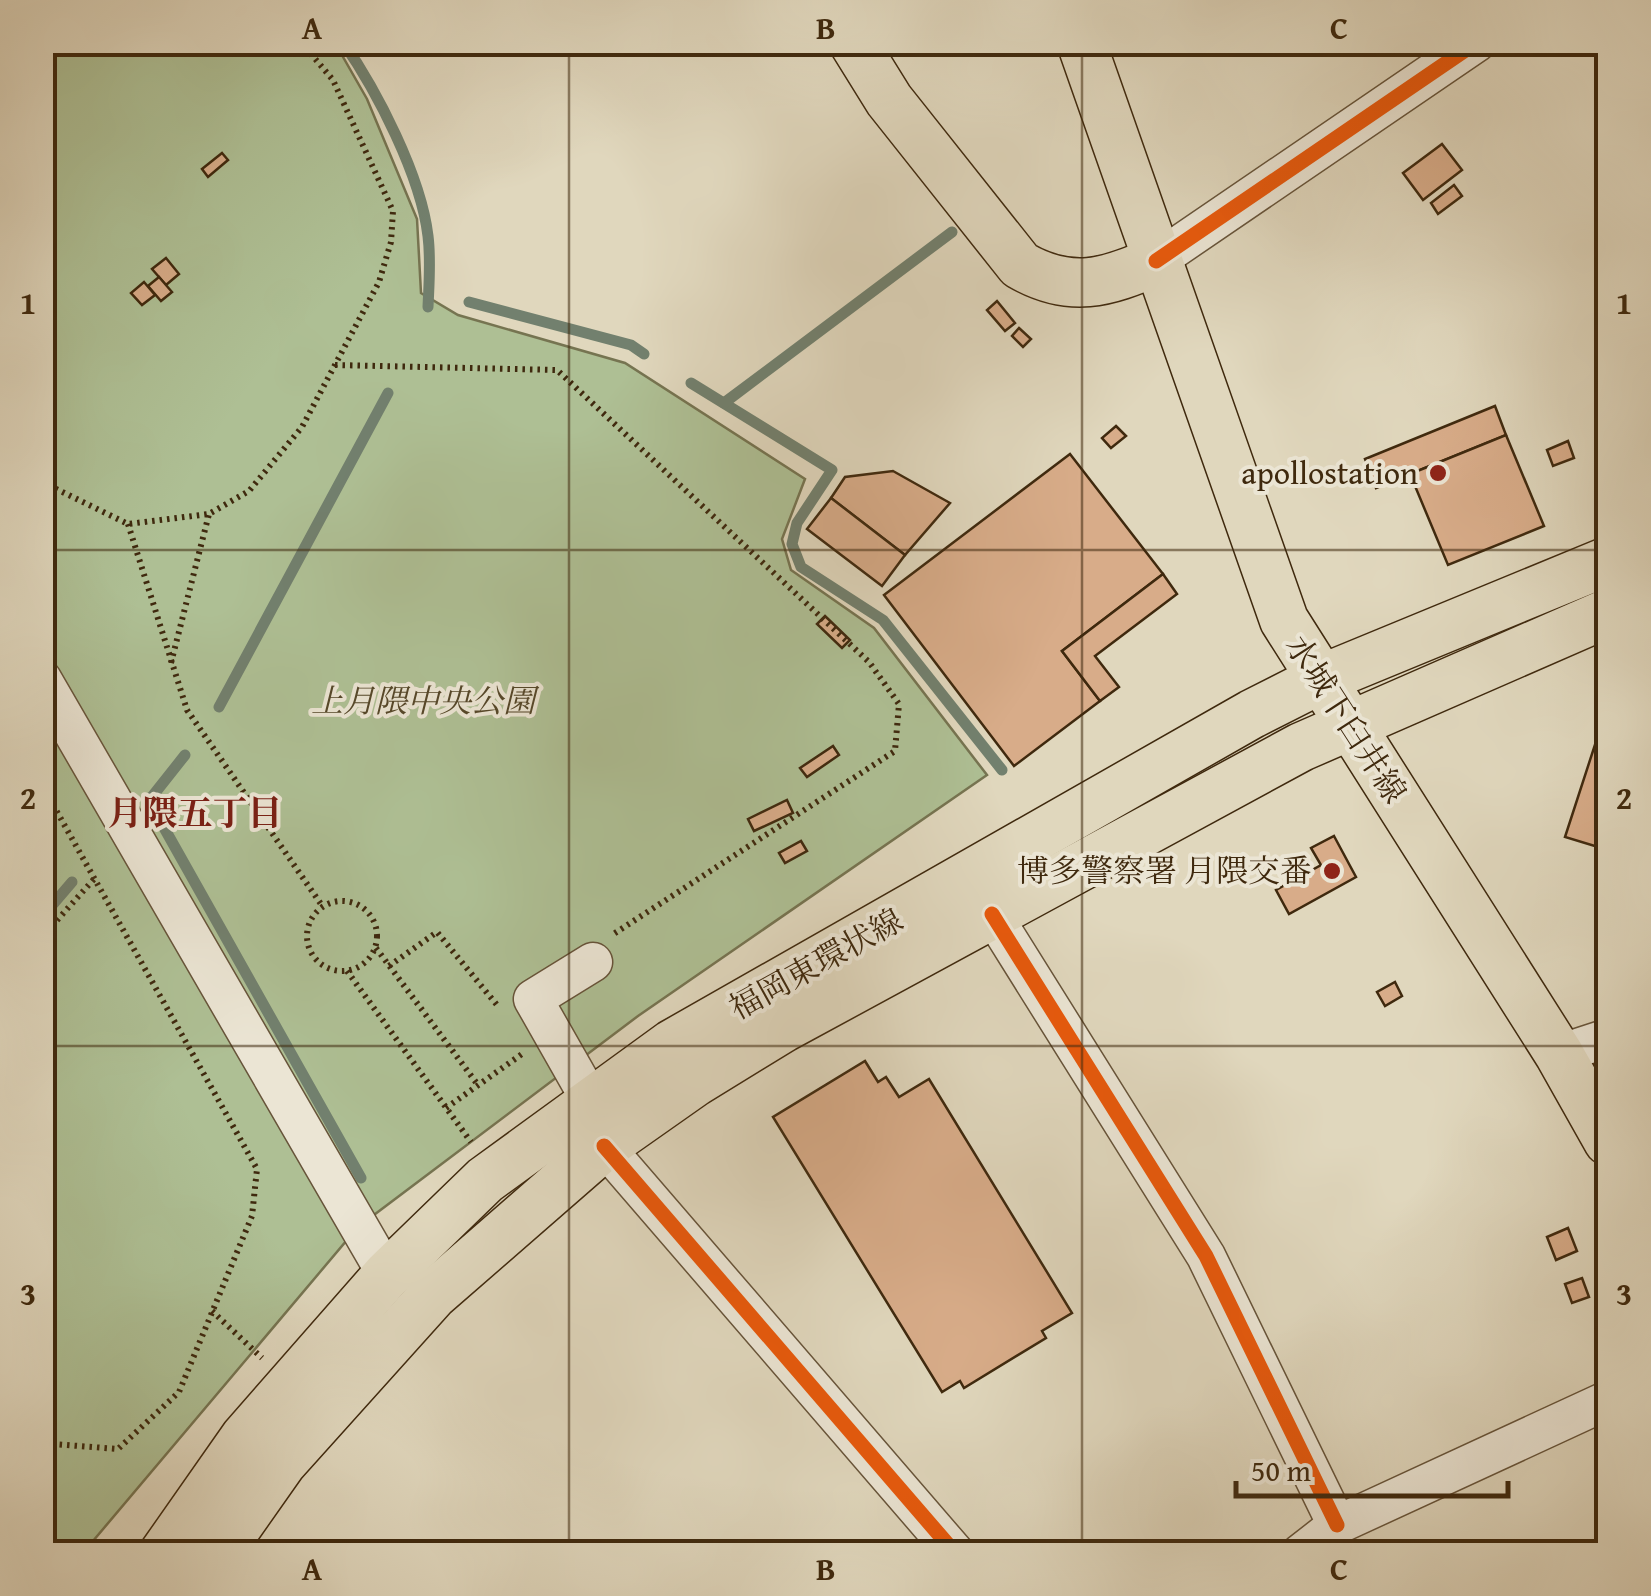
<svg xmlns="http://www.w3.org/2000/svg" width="1651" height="1596" viewBox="0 0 1651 1596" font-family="'Gentium Book Plus','Noto Serif JP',serif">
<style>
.green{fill:#aebf94;stroke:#767451;stroke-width:2.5}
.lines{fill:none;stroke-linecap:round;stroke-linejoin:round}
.stream{stroke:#72806e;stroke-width:11}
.building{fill:#d8ac89;stroke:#3f290e;stroke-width:2.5}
.minor-casing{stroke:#67543a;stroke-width:41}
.major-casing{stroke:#3f290e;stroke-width:51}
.path{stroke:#3f290e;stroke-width:6;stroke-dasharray:2.5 5;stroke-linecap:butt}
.minor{stroke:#ebe5d4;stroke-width:38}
.major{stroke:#e0d7bd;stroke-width:48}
.cycleway-casing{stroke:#ebe5d4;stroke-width:21}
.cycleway{stroke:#e8590c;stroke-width:15}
.grid{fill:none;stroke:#3f290e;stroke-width:2.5;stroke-opacity:0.55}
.poi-dot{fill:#8f2418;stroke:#ebe5d4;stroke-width:4}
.labels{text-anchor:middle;stroke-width:8;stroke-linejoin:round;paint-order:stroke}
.poi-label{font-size:32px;fill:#3f290e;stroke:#ebe5d4;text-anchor:end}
.park-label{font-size:32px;font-style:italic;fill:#554729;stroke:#ebe5d4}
.street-label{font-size:32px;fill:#3f290e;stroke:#ebe5d4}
.neighbourhood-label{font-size:35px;font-weight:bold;fill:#7a1f14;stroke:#ebe5d4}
.neatline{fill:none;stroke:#3f290e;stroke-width:4}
.grid-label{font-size:32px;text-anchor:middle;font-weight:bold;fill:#3f290e}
</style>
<rect width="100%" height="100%" fill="#e0d7bd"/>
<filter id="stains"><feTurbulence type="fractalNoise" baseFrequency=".002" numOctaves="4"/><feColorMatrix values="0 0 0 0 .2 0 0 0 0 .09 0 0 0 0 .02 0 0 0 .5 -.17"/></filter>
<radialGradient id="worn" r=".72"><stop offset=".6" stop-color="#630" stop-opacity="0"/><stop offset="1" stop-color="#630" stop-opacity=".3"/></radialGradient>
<!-- green -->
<path class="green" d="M42,43H335L367,99L417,219L421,293L458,315L625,363L805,479L782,539L791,570L874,628L987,775L638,1016L358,1227L82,1554L42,1553Z"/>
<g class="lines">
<!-- stream -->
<g class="stream">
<path d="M343,42C377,91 421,176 428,236C431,260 429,283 428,307"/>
<path d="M469,302L631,345L644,354"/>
<path d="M691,383L832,470L797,523L792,544L801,567L883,620L1002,770"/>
<path d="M724,403L952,232"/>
<path d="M219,707L388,393"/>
<path d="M149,801L361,1178"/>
<path d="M147,803L185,755"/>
<path d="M42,917L72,882"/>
</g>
</g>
<!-- building -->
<g class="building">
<path d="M1442,144L1462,170L1423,200L1403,173Z"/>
<path d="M222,153L228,160L208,177L202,169Z"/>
<path d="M1454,185L1462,196L1438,214L1431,203Z"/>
<path d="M166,258L179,274L166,285L152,269Z"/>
<path d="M159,277L172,292L161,301L148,286Z"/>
<path d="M144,282L155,295L142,305L131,293Z"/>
<path d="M997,301L1015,323L1005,331L987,310Z"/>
<path d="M1019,328L1031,339L1023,347L1012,336Z"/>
<path d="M1495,406L1506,435L1376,488L1365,459Z"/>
<path d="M1116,426L1126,436L1111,448L1102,438Z"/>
<path d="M1506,435L1544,526L1448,565L1410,474Z"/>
<path d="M1568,441L1574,458L1553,466L1547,450Z"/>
<path d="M1070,454L1163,574L1062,651L1100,701L1014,766L884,595Z"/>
<path d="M893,471L950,503L905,555L831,498L845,477Z"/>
<path d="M831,498L905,555L882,586L807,529Z"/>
<path d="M1163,574L1177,594L1095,656L1119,687L1100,701L1062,651Z"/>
<path d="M825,616L850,640L842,648L817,624Z"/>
<path d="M1604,717L1608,719V850L1565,837Z"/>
<path d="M833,746L839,755L807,777L800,768Z"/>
<path d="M787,800L793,813L754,831L748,819Z"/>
<path d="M1334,836L1356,877L1289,914L1276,890L1321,865L1311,848Z"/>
<path d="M801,841L807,851L785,863L779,853Z"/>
<path d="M1395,982L1402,996L1385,1006L1377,992Z"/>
<path d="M865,1061L878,1082L886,1077L899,1097L929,1079L1072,1313L1042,1331L1046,1338L964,1388L960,1381L942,1392L773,1117Z"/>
<path d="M1568,1228L1577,1251L1556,1260L1547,1237Z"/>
<path d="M1582,1278L1589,1297L1572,1303L1565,1284Z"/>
</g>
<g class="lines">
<!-- minor casing -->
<g class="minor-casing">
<g id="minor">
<path d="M1156,261L1477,42"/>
<path d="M42,679L387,1275"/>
<path d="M992,914L1206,1256L1337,1525"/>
<path d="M1559,1054L1608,1038"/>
<path d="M591,1101L533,999L593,962"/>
<path d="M604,1146L956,1554"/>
<path d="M1300,1554L1337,1525L1608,1400"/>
</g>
</g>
<!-- major casing -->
<g class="major-casing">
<g id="major">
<path d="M853,42L889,100L1020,265C1070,294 1107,283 1156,261"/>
<path d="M1081,42L1284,620L1559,1054L1608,1141"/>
<path d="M163,1554L245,1437L387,1275L485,1180L672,1044L1252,714L1319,680L1608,561"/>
<path d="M218,1554L282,1463L433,1295L604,1146L695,1082L783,1028L1301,747L1608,613"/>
</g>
</g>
<!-- path -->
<g class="path">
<path d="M335,365L557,370L869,662L899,704L895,751L612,935"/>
<path d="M42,482L128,524L209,514L249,491L302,427L379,282L391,242L393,211L333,80L301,42"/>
<path d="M128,524L187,710L323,907"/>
<path d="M171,663L209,514"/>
<path d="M42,785L257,1169L252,1216L179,1392L118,1449L53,1444L42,1436"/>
<circle cx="342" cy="936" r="35"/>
<path d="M42,937L94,879"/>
<path d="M376,948L478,1085"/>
<path d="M389,966L437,932L497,1005"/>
<path d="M347,971L471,1142"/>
<path d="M446,1108L522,1054"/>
<path d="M212,1311L262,1358"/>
</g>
<!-- minor -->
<use href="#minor" class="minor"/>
<!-- major -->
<use href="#major" class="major"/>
<!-- cycleway casing -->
<g class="cycleway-casing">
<g id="cycleway">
<path d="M1156,261L1477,42"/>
<path d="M992,914L1206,1256L1337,1525"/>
<path d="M604,1146L956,1554"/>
</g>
</g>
<!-- cycleway -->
<use href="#cycleway" class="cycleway"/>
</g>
<!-- grid -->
<path class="grid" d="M569,42V1554M1082,42V1554M42,550H1608M42,1046H1608"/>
<!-- markers -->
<g class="poi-dot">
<circle cx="1438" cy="473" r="10"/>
<circle cx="1332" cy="871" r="10"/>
</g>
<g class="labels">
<!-- poi labels -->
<g class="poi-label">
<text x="1418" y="484">apollostation</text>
<text x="1312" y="882">博多警察署 月隈交番</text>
</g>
<!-- park labels -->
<g class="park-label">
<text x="423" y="712">上月隈中央公園</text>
</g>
<!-- street labels -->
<g class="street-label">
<text transform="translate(1346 719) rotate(57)" y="11">水城下臼井線</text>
<text transform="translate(816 964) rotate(-29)" y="11">福岡東環状線</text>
</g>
<!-- neighbourhood labels -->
<g class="neighbourhood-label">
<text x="195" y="825">月隈五丁目</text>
</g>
</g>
<!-- margin -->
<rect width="1651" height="1596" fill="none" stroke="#e0d7bd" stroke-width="110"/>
<!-- scale -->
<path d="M1236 1481v15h272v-15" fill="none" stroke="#3f290e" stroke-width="5"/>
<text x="1251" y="1481" font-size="30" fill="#3f290e" stroke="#ebe5d4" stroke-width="8" paint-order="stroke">50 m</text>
<rect x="55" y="55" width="1541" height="1486" class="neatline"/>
<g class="grid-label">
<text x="312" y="39">A</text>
<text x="826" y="39">B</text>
<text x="1339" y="39">C</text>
<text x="28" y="314">1</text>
<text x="1624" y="314">1</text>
<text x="28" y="809">2</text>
<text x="1624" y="809">2</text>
<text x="28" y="1305">3</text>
<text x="1624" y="1305">3</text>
<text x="312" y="1580">A</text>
<text x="826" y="1580">B</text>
<text x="1339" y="1580">C</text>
</g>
<rect width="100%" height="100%" filter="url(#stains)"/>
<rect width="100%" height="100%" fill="url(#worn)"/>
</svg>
